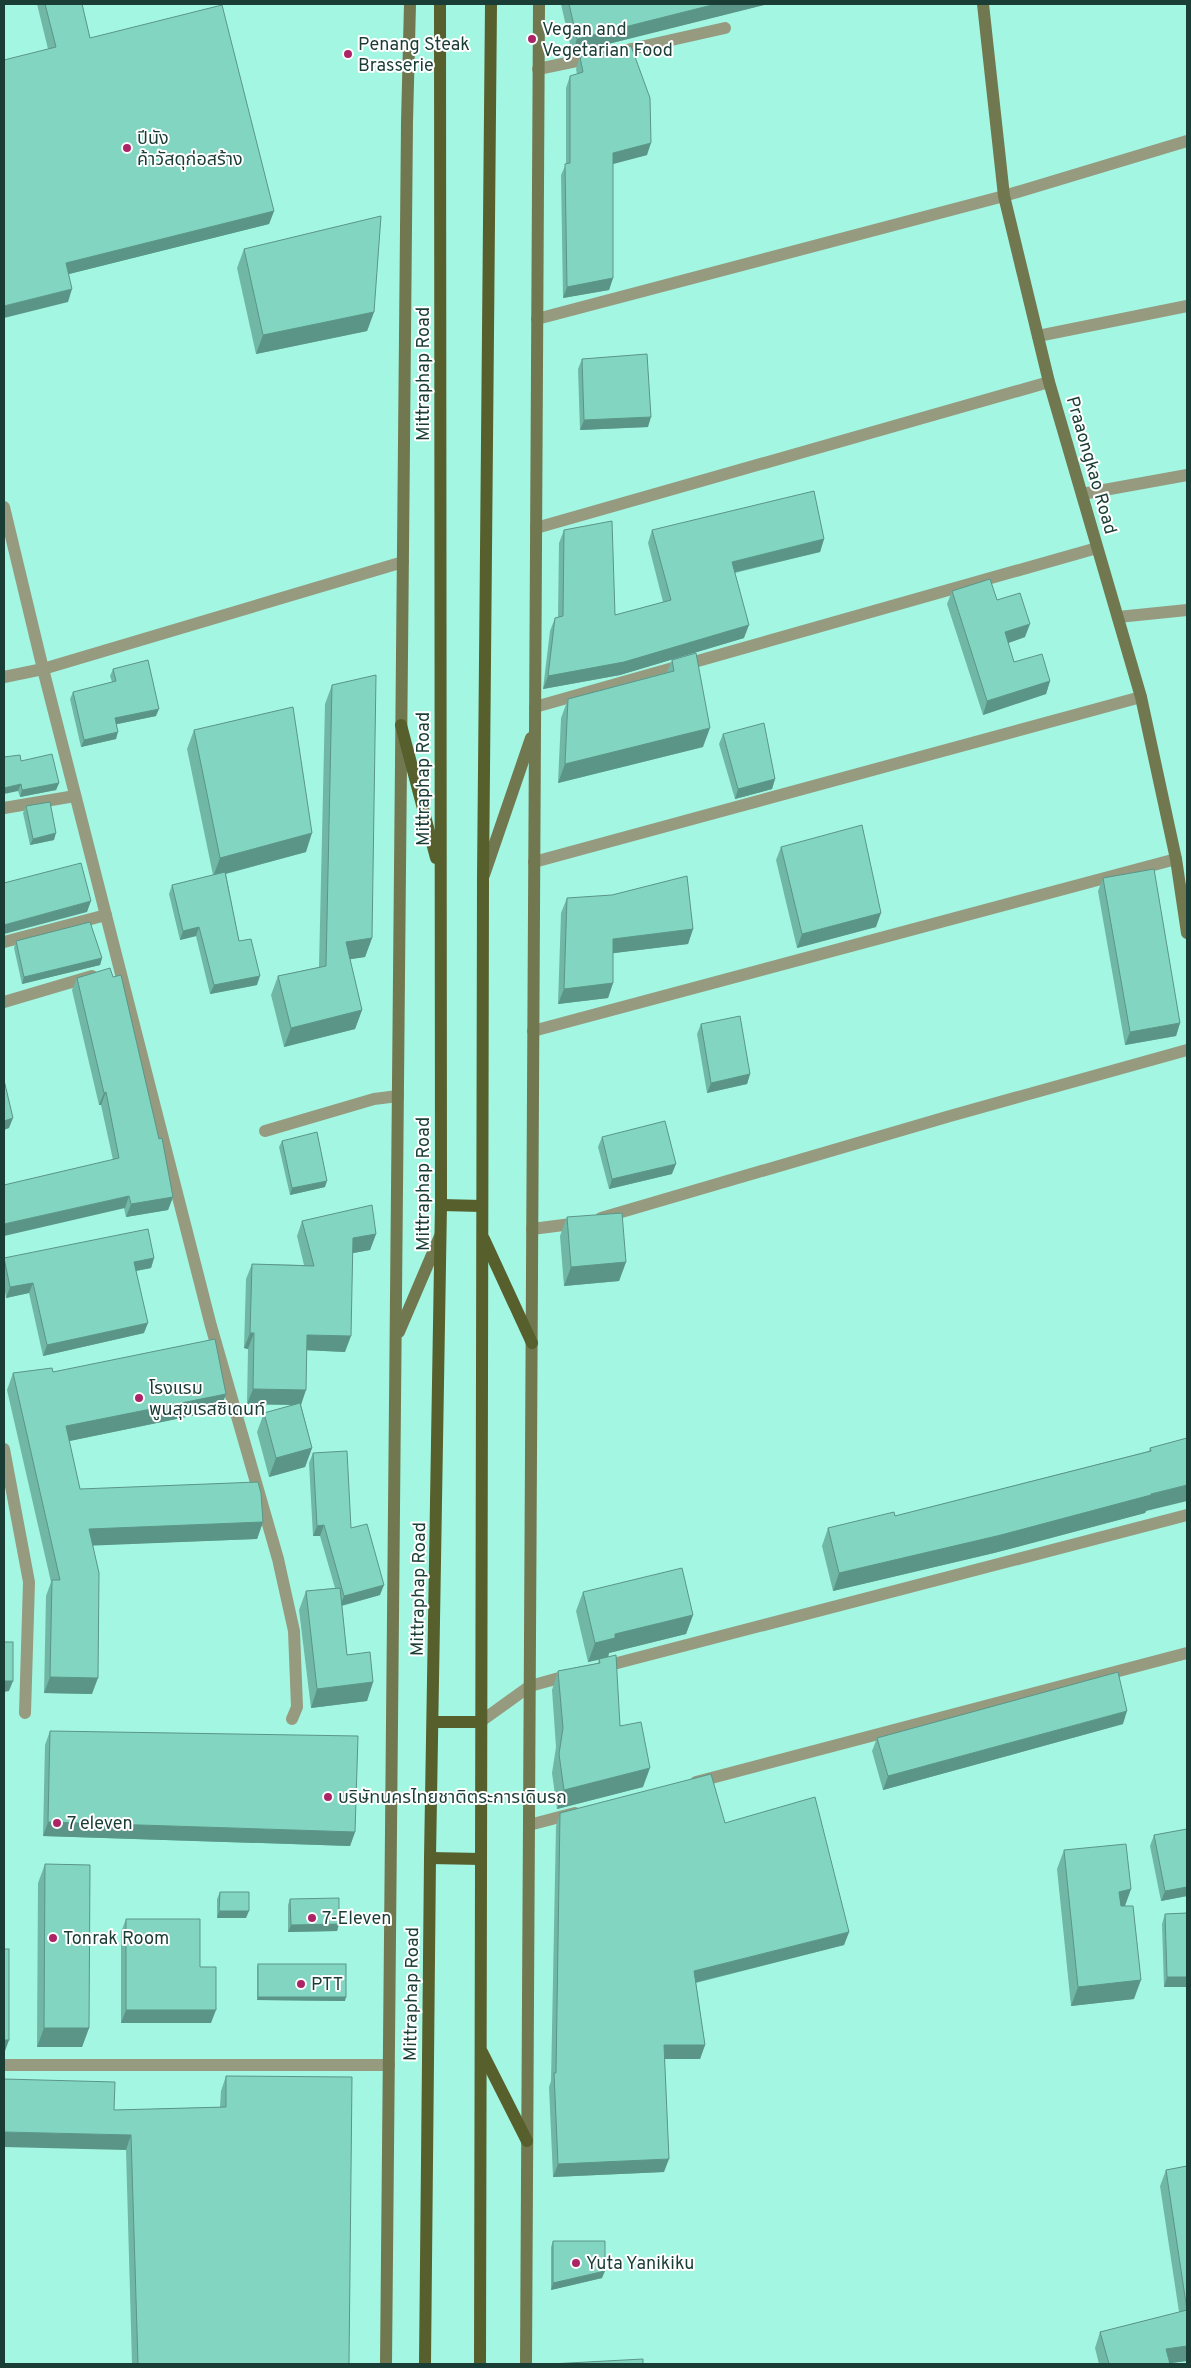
<svg xmlns="http://www.w3.org/2000/svg" width="1191" height="2368" viewBox="0 0 1191 2368" font-family="Overpass,'Noto Sans Thai',sans-serif">
<style>
.lines{fill:none;stroke-linecap:round;stroke-linejoin:round}
.street{stroke:#969b80;stroke-width:12}
.secondary{stroke:#717850;stroke-width:12}
.primary{stroke:#575f2c;stroke-width:12}
.wall{fill:#70b7a6}
.shaded-wall{fill:#5b9587}
.building{fill:#82d5c1;stroke:#5b9587}
.poi-dot{fill:#ad2466;stroke:#fff;stroke-width:2}
.labels{text-anchor:middle;stroke-width:4;stroke-linejoin:round;paint-order:stroke}
.poi-label{font-size:18px;fill:#1a3d35;stroke:#fff;text-anchor:start}
.street-label{font-size:18px;fill:#1a3d35;stroke:#fff}
</style>
<rect width="100%" height="100%" fill="#a3f7e2"/>
<g class="lines">
<!-- street -->
<g class="street">
<path d="M618,52L725,28"/>
<path d="M538,69L596,57"/>
<path d="M537,319L1004,196L1187,141"/>
<path d="M1038,336L1187,306"/>
<path d="M1082,494L1187,475"/>
<path d="M4,507L43,669L211,1326L278,1559L294,1631L297,1707L292,1719"/>
<path d="M536,528L1049,382"/>
<path d="M1118,617L1187,610"/>
<path d="M4,677L43,669L403,562"/>
<path d="M535,707L1097,548"/>
<path d="M4,808L75,796"/>
<path d="M534,862L1141,697"/>
<path d="M4,942L106,915"/>
<path d="M4,1002L92,976"/>
<path d="M533,1031L1176,859"/>
<path d="M265,1131L374,1099L398,1096"/>
<path d="M601,1218L950,1116L1187,1050"/>
<path d="M532,1229L579,1223"/>
<path d="M4,1449L29,1582L25,1713"/>
<path d="M602,1667L1187,1515"/>
<path d="M480,1722L530,1686L570,1675"/>
<path d="M696,1782L1187,1653"/>
<path d="M529,1825L575,1813"/>
<path d="M4,2065H389"/>
</g>
<!-- secondary -->
<g class="secondary">
<path d="M983,4L1004,196L1049,382L1141,697L1176,859L1187,933"/>
<path d="M484,875L531,738"/>
<path d="M399,1332L440,1236"/>
<path d="M386,2364L407,122L410,4"/>
<path d="M526,2364L539,4"/>
</g>
<!-- primary -->
<g class="primary">
<path d="M401,725L436,858"/>
<path d="M441,1205L482,1206"/>
<path d="M484,1239L532,1343"/>
<path d="M433,1722H480"/>
<path d="M430,1858L481,1859"/>
<path d="M482,2052L527,2141"/>
<path d="M425,2364L430,1858L441,1205L440,4"/>
<path d="M480,2364L483,879L491,4"/>
</g>
</g>
<!-- wall -->
<g class="wall">
<path d="M37,4H82L90,38L274,211L269,224L69,274L68,302L48,49Z"/>
<path d="M561,4H768L572,53Z"/>
<path d="M580,57L647,155L613,164V278L609,290L563,298L561,175L566,164V88L570,76L577,74L576,69Z"/>
<path d="M244,249L374,312L367,331L256,354L237,268Z"/>
<path d="M582,359L648,427L580,430L578,369Z"/>
<path d="M564,530L615,615L663,602L648,543L652,530L824,539L820,552L735,573L744,638L620,675L543,689L550,631L555,618L558,617L559,543Z"/>
<path d="M952,591L1025,637L1008,643L1014,662L1050,681L1046,694L983,715L947,604Z"/>
<path d="M672,660L703,747L558,783L561,718L568,699L667,672Z"/>
<path d="M113,669L156,716L117,724L116,739L81,747L70,699L73,692L112,682L110,676Z"/>
<path d="M332,685L372,938L365,957L350,959L362,1010L355,1029L284,1047L271,995L278,976L319,967L325,704Z"/>
<path d="M194,730L306,852L226,874L239,941L257,985L210,994L196,936L180,940L169,894L172,885L213,875L187,749Z"/>
<path d="M723,734L775,779L772,789L735,799L719,744Z"/>
<path d="M21,761L59,783L56,790L20,797L18,791Z"/>
<path d="M26,806L54,840L30,845L23,813Z"/>
<path d="M781,847L876,927L797,948L776,860Z"/>
<path d="M1103,878L1180,1023L1176,1036L1125,1045L1098,891Z"/>
<path d="M567,898L693,929L688,944L613,953V983L608,998L558,1004L561,913Z"/>
<path d="M16,941L102,958L100,965L22,984L14,948Z"/>
<path d="M77,978L159,1139L173,1197L168,1210L126,1217L113,1160L101,1105H99L72,990Z"/>
<path d="M701,1024L750,1074L747,1084L707,1093L697,1034Z"/>
<path d="M602,1137L672,1174L609,1189L598,1147Z"/>
<path d="M282,1141L325,1187L290,1195L279,1147Z"/>
<path d="M567,1217L626,1262L619,1281L564,1286L560,1236Z"/>
<path d="M302,1221L376,1234L370,1250L353,1253L345,1352L307,1350L301,1405L312,1448L305,1467L269,1477L257,1432L264,1413L292,1405L247,1404L248,1349L244,1348L246,1279L252,1264L304,1265L297,1236Z"/>
<path d="M4,1258H154L151,1268L136,1271L144,1333L43,1356L29,1293L6,1298L4,1285Z"/>
<path d="M53,1372L226,1394L220,1410L69,1441L80,1489L263,1522L257,1539L93,1545L92,1694L44,1693L46,1596L51,1582L7,1390L13,1373Z"/>
<path d="M1187,1438L1145,1513L994,1553L833,1591L822,1546L828,1528L895,1516L1149,1451L1150,1448Z"/>
<path d="M313,1453L351,1528L380,1595L342,1606L347,1655L373,1682L367,1701L311,1708L299,1610L306,1591L335,1588L320,1536H313L309,1463Z"/>
<path d="M583,1592L693,1615L686,1634L609,1653L608,1657L620,1726L643,1787L557,1809L552,1773L556,1747L552,1690L558,1671L598,1663L599,1660L588,1662L576,1611Z"/>
<path d="M1123,1724L883,1790L872,1751L877,1738Z"/>
<path d="M50,1731L355,1832L350,1846L43,1836L45,1745Z"/>
<path d="M560,1813L725,1823L849,1932L844,1945L696,1983L705,2045L700,2059H665L664,2172L553,2177L549,2087L551,2081L556,1826Z"/>
<path d="M1187,1829V1896L1161,1901L1150,1846L1154,1835Z"/>
<path d="M1064,1850L1131,1889L1125,1906L1134,1999L1071,2006L1057,1869Z"/>
<path d="M45,1864L89,2028L82,2047H37L38,1883Z"/>
<path d="M220,1892L246,1918H217V1899Z"/>
<path d="M290,1899L339,1924L337,1931L288,1932V1905Z"/>
<path d="M1187,1913V1987H1164L1162,1924L1165,1914Z"/>
<path d="M126,1919L200,1967L211,2023H121V1932Z"/>
<path d="M258,1964L345,2001L257,2000V1967Z"/>
<path d="M226,2076L349,2364H132L126,2150L114,2110L220,2107L221,2091Z"/>
<path d="M1187,2166V2361L1170,2363V2364H1099L1095,2348L1100,2332L1179,2312L1160,2186L1166,2170Z"/>
<path d="M553,2241L602,2278L551,2290V2247Z"/>
</g>
<!-- shaded-wall -->
<g class="shaded-wall">
<path d="M716,4H768L572,53L577,39Z"/>
<path d="M651,143L647,155L609,165L613,153Z"/>
<path d="M274,211L269,224L61,276L66,263Z"/>
<path d="M613,278L609,290L563,298L567,287Z"/>
<path d="M72,289L68,302L4,318V306Z"/>
<path d="M374,312L367,331L256,354L263,335Z"/>
<path d="M651,417L648,427L580,430L584,420Z"/>
<path d="M824,539L820,552L727,574L732,562Z"/>
<path d="M1030,624L1025,637L1000,646L1005,632Z"/>
<path d="M749,625L744,638L620,675L543,689L548,676Z"/>
<path d="M1050,681L1046,694L983,715L987,701Z"/>
<path d="M159,709L156,716L113,725L115,718Z"/>
<path d="M710,728L703,747L558,783L565,764Z"/>
<path d="M118,732L116,739L81,747L84,740Z"/>
<path d="M775,779L772,789L735,799L738,789Z"/>
<path d="M59,783L56,790L20,797L22,790Z"/>
<path d="M21,784L18,791L4,794V788Z"/>
<path d="M56,833L54,840L30,845L33,839Z"/>
<path d="M312,833L306,852L213,877L220,858Z"/>
<path d="M91,901L87,912L4,934V925Z"/>
<path d="M881,913L876,927L797,948L802,934Z"/>
<path d="M199,927L196,936L180,940L183,931Z"/>
<path d="M693,929L688,944L607,954L613,939Z"/>
<path d="M372,938L365,957L339,961L346,942Z"/>
<path d="M102,958L100,965L22,984L24,977Z"/>
<path d="M260,976L257,985L210,994L214,985Z"/>
<path d="M613,983L608,998L558,1004L564,989Z"/>
<path d="M362,1010L355,1029L284,1047L291,1028Z"/>
<path d="M1180,1023L1176,1036L1125,1045L1130,1032Z"/>
<path d="M750,1074L747,1084L707,1093L711,1083Z"/>
<path d="M106,1092L101,1105H99L104,1093Z"/>
<path d="M13,1118L9,1128L4,1130V1121Z"/>
<path d="M676,1164L672,1174L609,1189L612,1179Z"/>
<path d="M327,1181L325,1187L290,1195L292,1188Z"/>
<path d="M129,1196L125,1208L4,1236V1224Z"/>
<path d="M173,1197L168,1210L126,1217L131,1204Z"/>
<path d="M376,1234L370,1250L348,1254L353,1238Z"/>
<path d="M154,1258L151,1268L130,1272L134,1262Z"/>
<path d="M626,1262L619,1281L564,1286L571,1267Z"/>
<path d="M33,1283L29,1293L6,1298L10,1287Z"/>
<path d="M148,1323L144,1333L43,1356L47,1345Z"/>
<path d="M250,1333H254L248,1349L244,1348Z"/>
<path d="M307,1335L351,1336L345,1352L302,1350Z"/>
<path d="M253,1389L306,1390L301,1405L247,1404Z"/>
<path d="M226,1394L220,1410L60,1443L66,1426Z"/>
<path d="M312,1448L305,1467L269,1477L276,1458Z"/>
<path d="M1187,1485V1501L1146,1511L1145,1513L994,1553L833,1591L839,1573Z"/>
<path d="M263,1522L257,1539L83,1546L89,1529Z"/>
<path d="M324,1525L320,1536H313L317,1526Z"/>
<path d="M384,1585L380,1595L340,1606L344,1596Z"/>
<path d="M693,1615L686,1634L609,1653L608,1657L588,1662L595,1643L615,1634Z"/>
<path d="M50,1677L98,1678L92,1694L44,1693Z"/>
<path d="M4,1681H13L9,1691L4,1692Z"/>
<path d="M373,1682L367,1701L311,1708L317,1689Z"/>
<path d="M1127,1711L1123,1724L883,1790L888,1776Z"/>
<path d="M650,1768L643,1787L557,1809L564,1790Z"/>
<path d="M48,1822L355,1832L350,1846L43,1836Z"/>
<path d="M1187,1887V1896L1161,1901L1165,1891Z"/>
<path d="M1131,1889L1124,1908L1112,1911L1119,1892Z"/>
<path d="M219,1911H249L246,1918H217Z"/>
<path d="M339,1924L337,1931L288,1932L291,1925Z"/>
<path d="M849,1932L844,1945L689,1984L694,1971Z"/>
<path d="M1167,1977H1187V1987H1164Z"/>
<path d="M1141,1980L1134,1999L1071,2006L1078,1987Z"/>
<path d="M258,1997H346L345,2001L257,2000Z"/>
<path d="M126,2010H216L211,2023H121Z"/>
<path d="M44,2028H89L82,2047H37Z"/>
<path d="M4,2040H9L4,2054Z"/>
<path d="M664,2045H705L700,2059H659Z"/>
<path d="M4,2132L131,2135L126,2150L4,2147Z"/>
<path d="M669,2159L664,2172L553,2177L558,2164Z"/>
<path d="M605,2271L602,2278L551,2290L553,2283Z"/>
<path d="M1187,2346V2361L1164,2364L1166,2349Z"/>
</g>
<!-- building -->
<g class="building">
<path d="M45,4H82L90,38L222,5L274,211L66,263L72,289L4,306V60L56,47Z"/>
<path d="M569,4H716L577,39Z"/>
<path d="M631,46L650,98L651,143L613,153V278L567,287L565,164L570,163V76L583,72L580,57Z"/>
<path d="M381,216L374,312L263,335L244,249Z"/>
<path d="M647,354L651,417L584,420L582,359Z"/>
<path d="M814,491L824,539L732,562L749,625L624,662L548,676L555,618L563,616L564,530L612,521L615,615L671,600L652,530Z"/>
<path d="M990,579L997,600L1020,593L1030,624L1005,632L1014,662L1042,654L1050,681L987,701L952,591Z"/>
<path d="M696,653L710,728L565,764L568,699L674,671L672,660Z"/>
<path d="M148,660L159,709L115,718L118,732L84,740L73,692L116,681L113,669Z"/>
<path d="M376,675L372,938L346,942L362,1010L291,1028L278,976L326,966L332,685Z"/>
<path d="M293,707L312,833L220,858L194,730Z"/>
<path d="M764,723L775,779L738,789L723,734Z"/>
<path d="M52,754L59,783L22,790L21,784L4,788V757L20,755L21,761Z"/>
<path d="M50,802L56,833L33,839L26,806Z"/>
<path d="M862,825L881,913L802,934L781,847Z"/>
<path d="M81,863L91,901L4,925V883Z"/>
<path d="M1154,869L1180,1023L1130,1032L1103,878Z"/>
<path d="M225,872L239,941L251,939L260,976L214,985L199,927L183,931L172,885Z"/>
<path d="M687,876L693,929L613,939V983L564,989L567,898L612,895Z"/>
<path d="M90,922L102,958L24,977L16,941Z"/>
<path d="M110,968L113,977L121,975L159,1139L162,1138L173,1197L131,1204L129,1196L4,1224V1185L119,1158L106,1092L104,1093L77,978Z"/>
<path d="M740,1016L750,1074L711,1083L701,1024Z"/>
<path d="M4,1080L13,1118L4,1121Z"/>
<path d="M665,1121L676,1164L612,1179L602,1137Z"/>
<path d="M317,1132L327,1181L292,1188L282,1141Z"/>
<path d="M372,1205L376,1234L353,1238L351,1336L307,1335L306,1390L253,1389L254,1333H250L252,1264L314,1266L302,1221Z"/>
<path d="M622,1213L626,1262L571,1267L567,1217Z"/>
<path d="M148,1229L154,1258L134,1262L148,1323L47,1345L33,1283L10,1287L4,1258Z"/>
<path d="M215,1339L226,1394L66,1426L80,1489L258,1482L261,1493L263,1522L89,1529L99,1573L98,1678L50,1677L52,1580H60L13,1373L52,1368L53,1372Z"/>
<path d="M300,1403L312,1448L276,1458L264,1413Z"/>
<path d="M1187,1438V1485L1151,1494V1495L1001,1535L839,1573L828,1528L894,1512L895,1516L1151,1451L1150,1448Z"/>
<path d="M347,1451L351,1528L367,1524L384,1585L344,1596L324,1525L317,1526L313,1453Z"/>
<path d="M682,1568L693,1615L615,1634V1638L595,1643L583,1592Z"/>
<path d="M340,1588L347,1655L370,1652L373,1682L317,1689L306,1591Z"/>
<rect x="4" y="1642" width="9" height="39"/>
<path d="M616,1655L620,1726L641,1722L650,1768L564,1790L559,1754L563,1728L558,1671L600,1663L599,1659Z"/>
<path d="M1118,1672L1127,1711L888,1776L877,1738Z"/>
<path d="M50,1731L358,1736L355,1832L48,1822Z"/>
<path d="M711,1774L725,1823L815,1797L849,1932L694,1971L705,2045H664L669,2159L558,2164L554,2073H556L560,1813Z"/>
<path d="M1187,1829V1887L1165,1891L1154,1835Z"/>
<path d="M1126,1844L1131,1889L1119,1892L1121,1906H1133L1141,1980L1078,1987L1064,1850Z"/>
<path d="M45,1864L90,1865L89,2028H44Z"/>
<path d="M220,1892H249V1911H219Z"/>
<path d="M339,1898V1924L291,1925L290,1899Z"/>
<path d="M1187,1913V1977H1167L1165,1914Z"/>
<path d="M126,1919H200V1967H216V2010H126Z"/>
<rect x="4" y="1949" width="5" height="91"/>
<rect x="258" y="1964" width="88" height="33"/>
<path d="M226,2076L352,2077L349,2364H138L131,2135L4,2132V2079L115,2082L114,2110L226,2107Z"/>
<path d="M1187,2166V2346L1166,2349L1170,2364H1109L1100,2332L1187,2310L1166,2170Z"/>
<path d="M553,2241H605V2271L553,2283Z"/>
<path d="M643,2359V2364H550Z"/>
</g>
<!-- markers -->
<g class="poi-dot">
<circle cx="532" cy="39" r="5"/>
<circle cx="348" cy="54" r="5"/>
<circle cx="127" cy="148" r="5"/>
<circle cx="139" cy="1398" r="5"/>
<circle cx="328" cy="1797" r="5"/>
<circle cx="57" cy="1823" r="5"/>
<circle cx="312" cy="1918" r="5"/>
<circle cx="53" cy="1938" r="5"/>
<circle cx="301" cy="1984" r="5"/>
<circle cx="576" cy="2263" r="5"/>
</g>
<g class="labels">
<!-- poi labels -->
<g class="poi-label">
<text x="542" y="35">Vegan and<tspan x="542" dy="21">Vegetarian Food</tspan></text>
<text x="358" y="50">Penang Steak<tspan x="358" dy="21">Brasserie</tspan></text>
<text x="137" y="144">ปีนัง<tspan x="137" dy="21">ค้าวัสดุก่อสร้าง</tspan></text>
<text x="149" y="1394">โรงแรม<tspan x="149" dy="21">พูนสุขเรสซิเดนท์</tspan></text>
<text x="338" y="1803">บริษัทนครไทยชาติตระการเดินรถ</text>
<text x="67" y="1829">7 eleven</text>
<text x="322" y="1924">7-Eleven</text>
<text x="63" y="1944">Tonrak Room</text>
<text x="311" y="1990">PTT</text>
<text x="586" y="2269">Yuta Yanikiku</text>
</g>
<!-- street labels -->
<g class="street-label">
<text transform="translate(423 374) rotate(-90)" y="6">Mittraphap Road</text>
<text transform="translate(1092 465) rotate(74)" y="6">Praaongkao Road</text>
<text transform="translate(423 779) rotate(-90)" y="6">Mittraphap Road</text>
<text transform="translate(423 1184) rotate(-90)" y="6">Mittraphap Road</text>
<text transform="translate(418 1589) rotate(-89)" y="6">Mittraphap Road</text>
<text transform="translate(411 1994) rotate(-89)" y="6">Mittraphap Road</text>
</g>
</g>
<!-- border -->
<rect width="1191" height="2368" fill="none" stroke="#1a3d35" stroke-width="10"/>
</svg>
